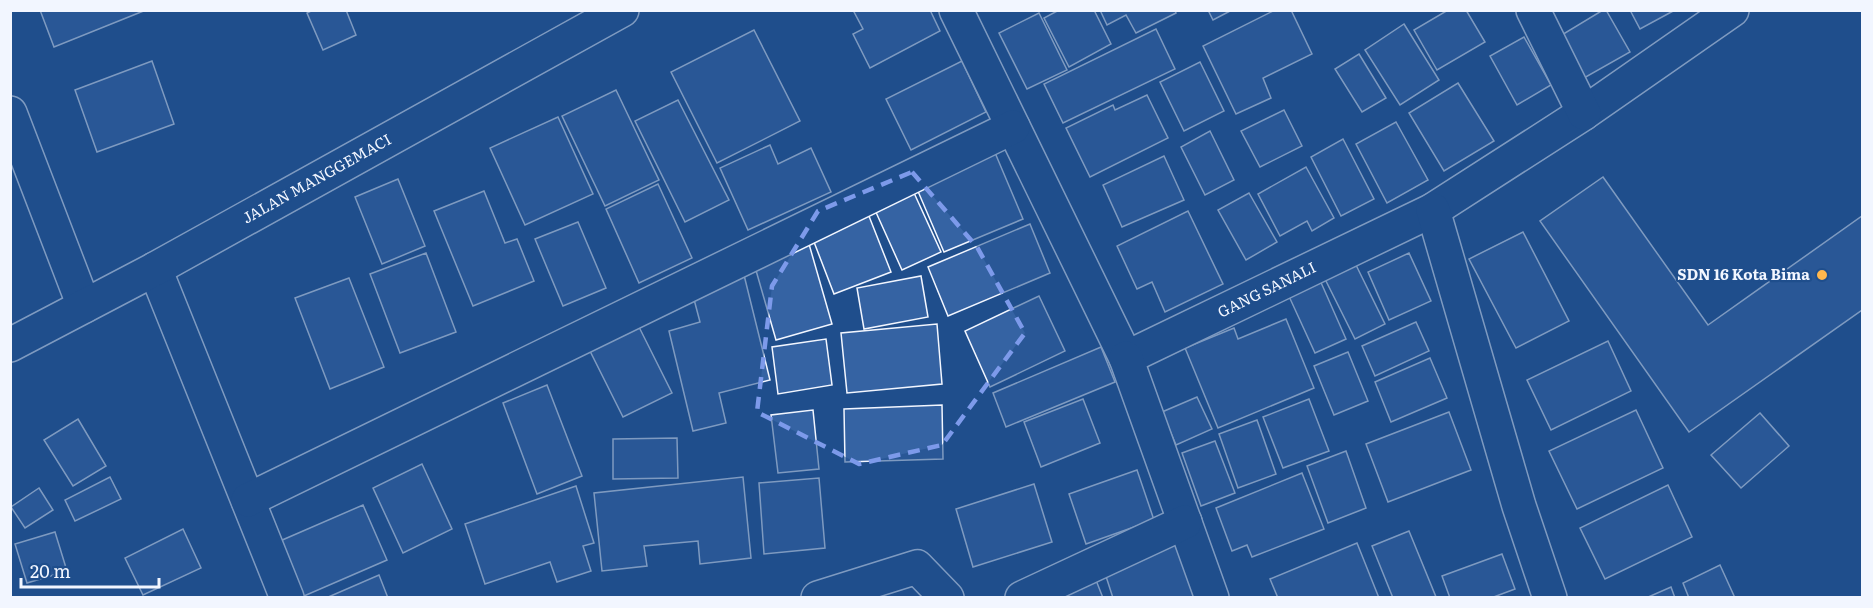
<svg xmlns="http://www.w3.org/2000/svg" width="1873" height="608" viewBox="0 0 1873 608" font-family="Literata,serif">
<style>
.building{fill:#3563a3;stroke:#f2f6ff;stroke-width:1.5}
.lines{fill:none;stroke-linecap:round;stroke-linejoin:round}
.minor-casing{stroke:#f2f6ff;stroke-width:36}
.minor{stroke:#1f4e8c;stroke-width:33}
.marked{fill:none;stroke:#7d9aea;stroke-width:4.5;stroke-dasharray:12 8;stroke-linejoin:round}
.poi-dot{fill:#ffb74d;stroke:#1f4e8c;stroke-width:2}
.labels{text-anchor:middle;stroke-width:4.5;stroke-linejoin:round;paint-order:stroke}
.street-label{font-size:15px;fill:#f2f6ff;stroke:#1f4e8c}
.poi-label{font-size:15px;font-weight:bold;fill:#f2f6ff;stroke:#1f4e8c;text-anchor:end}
</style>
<rect width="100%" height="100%" fill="#1f4e8c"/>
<!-- building -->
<g class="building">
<path d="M40,10H146L54,47Z"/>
<path d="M313,10H346L356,35L323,50L307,13Z"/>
<path d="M853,10H930L940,31L870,68L853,34L863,29Z"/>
<path d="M1059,10H1094L1111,44L1069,67L1044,18Z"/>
<path d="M1100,10H1175L1176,13L1136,33L1126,15L1107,25Z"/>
<path d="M1208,10H1232L1213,20Z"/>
<path d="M1275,10H1291L1312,54L1263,78L1271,98L1236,114L1203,46Z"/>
<path d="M1448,10H1466L1485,42L1437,70L1414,30Z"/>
<path d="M1603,10H1606L1630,52L1584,78L1560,36Z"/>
<path d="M1630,10H1675L1640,29Z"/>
<path d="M1039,13L1067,70L1027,89L999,33Z"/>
<path d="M1404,24L1439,80L1400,105L1365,50Z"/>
<path d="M1156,29L1175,69L1063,123L1044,84Z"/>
<path d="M754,30L800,121L717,163L671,72Z"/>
<path d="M1524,37L1551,85L1517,105L1490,56Z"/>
<path d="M1359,54L1386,98L1362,112L1335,69Z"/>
<path d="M152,61L174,124L97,152L75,90Z"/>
<path d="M962,61L986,112L911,150L886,99Z"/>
<path d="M1200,62L1224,111L1184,131L1160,82Z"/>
<path d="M1458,83L1494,141L1444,171L1409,113Z"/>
<path d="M616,90L659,180L605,206L562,116Z"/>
<path d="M1147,95L1168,138L1090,177L1066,128L1113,105L1115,110Z"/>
<path d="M678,100L729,200L685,222L635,121Z"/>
<path d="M1284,110L1302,146L1260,167L1241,131Z"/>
<path d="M558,117L593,194L525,225L490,148Z"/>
<path d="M1396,122L1428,180L1387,203L1356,144Z"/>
<path d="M1210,131L1234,180L1205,195L1181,147Z"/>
<path d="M1343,139L1374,199L1341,216L1311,157Z"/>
<path d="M770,145L778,164L811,148L831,192L748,230L720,168Z"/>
<path d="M993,148L1023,219L944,252L914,182Z"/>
<path d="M1164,156L1184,200L1122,227L1103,185Z"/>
<path d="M1306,167L1334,218L1312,231L1307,221L1280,236L1258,194Z"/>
<path d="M1603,177L1708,325L1862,216V310L1689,432L1540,221Z"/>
<path d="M398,179L425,246L382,264L355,197Z"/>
<path d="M909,182L941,252L902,270L870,199Z"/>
<path d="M658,184L692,258L639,283L606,209Z"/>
<path d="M484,191L505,243L517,239L534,281L473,306L434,211Z"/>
<path d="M1249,193L1277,242L1246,260L1218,210Z"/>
<path d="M865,206L891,272L834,294L809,229Z"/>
<path d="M1188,211L1223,284L1165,312L1152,282L1137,289L1117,246Z"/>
<path d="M578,222L606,288L563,306L535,239Z"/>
<path d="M1030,224L1050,273L948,316L928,267Z"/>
<path d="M1523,232L1569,321L1516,348L1469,259Z"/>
<path d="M809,244L832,324L776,340L753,260Z"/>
<path d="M426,253L456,332L400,353L370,274Z"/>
<path d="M1409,253L1431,301L1389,320L1368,272Z"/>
<path d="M1354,261L1385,324L1355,339L1324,277Z"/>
<path d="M744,275L770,380L719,393L726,423L693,431L669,331L700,322L691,288Z"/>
<path d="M921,276L928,317L864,329L857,288Z"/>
<path d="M349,278L384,367L330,389L295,298Z"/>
<path d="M1319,278L1346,339L1315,353L1287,292Z"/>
<path d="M1039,296L1065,351L990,387L965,331Z"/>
<path d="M634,317L672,393L623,417L585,341Z"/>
<path d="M1286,319L1314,388L1218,428L1185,348L1234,328L1238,339Z"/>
<path d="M1416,322L1429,351L1375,376L1362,346Z"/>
<path d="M937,324L942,384L847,393L841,333Z"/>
<path d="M826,339L832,385L778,394L772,347Z"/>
<path d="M1608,341L1631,391L1551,430L1527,380Z"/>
<path d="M1101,347L1115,382L1006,427L993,393Z"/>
<path d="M1348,352L1368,401L1334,415L1314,366Z"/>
<path d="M1430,358L1447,398L1391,422L1375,382Z"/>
<path d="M547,385L582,476L537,494L503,403Z"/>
<path d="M1197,397L1212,429L1176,445L1162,412Z"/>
<path d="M1083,399L1100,443L1041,467L1024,422Z"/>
<path d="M1309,399L1329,451L1283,468L1263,417Z"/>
<path d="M942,405L943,459L845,462L844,409Z"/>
<path d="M813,410L819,469L778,473L771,415Z"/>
<path d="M1636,410L1663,468L1577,509L1549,451Z"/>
<path d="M1449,412L1471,470L1388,502L1366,444Z"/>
<path d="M1760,413L1789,446L1741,488L1711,455Z"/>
<path d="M78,419L106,466L73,486L44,440Z"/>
<path d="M1257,420L1276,474L1238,488L1219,434Z"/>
<path d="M677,438L678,478L613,479V439Z"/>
<path d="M1215,441L1235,493L1201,506L1182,453Z"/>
<path d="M1346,451L1366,508L1328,523L1307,466Z"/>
<path d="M422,464L452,529L403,553L373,488Z"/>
<path d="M1137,470L1154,520L1086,544L1069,494Z"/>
<path d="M1302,473L1324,529L1252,557L1247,545L1232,551L1216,508Z"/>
<path d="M110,477L121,499L75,521L65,500Z"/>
<path d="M743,477L751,558L700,564L698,541L644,546L647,566L602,571L594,493Z"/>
<path d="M819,478L825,548L764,554L759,483Z"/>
<path d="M1034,484L1052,542L973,567L956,509Z"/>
<path d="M1668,485L1692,537L1605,579L1580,528Z"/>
<path d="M576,486L594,543L583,546L591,571L557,582L550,562L485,584L465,524Z"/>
<path d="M39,488L53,510L25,528L11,507Z"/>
<path d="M363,505L387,560L304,596L280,541Z"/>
<path d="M183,529L201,568L143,595L125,558Z"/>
<path d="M1409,531L1436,597L1434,598H1393L1372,546Z"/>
<path d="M55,532L67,571L27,583L15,544Z"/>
<path d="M1181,538L1200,598H1113L1102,564Z"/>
<path d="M1357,543L1379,598H1278L1270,579Z"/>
<path d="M1502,554L1515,589L1491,598H1450L1442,576Z"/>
<path d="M1720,565L1735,598H1689L1683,583Z"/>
<path d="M1092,570L1103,598H1061Z"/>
<path d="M379,575L388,598H326Z"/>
<path d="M1671,587L1675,598H1646Z"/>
</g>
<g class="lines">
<!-- minor casing -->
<g class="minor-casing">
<g id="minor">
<path d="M956,10L1126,358L1433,210L1584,113L1732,10"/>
<path d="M1533,10L1584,113"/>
<path d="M10,113L84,306"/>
<path d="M1433,210L1519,506L1550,598"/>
<path d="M155,269L287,598"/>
<path d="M10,345L155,269L622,10"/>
<path d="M1126,358L1212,598"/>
<path d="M248,500L1013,127"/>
<path d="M818,598L917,567L947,598"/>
<path d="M1022,598L1185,522"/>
</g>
</g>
<!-- minor -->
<use href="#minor" class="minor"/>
</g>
<!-- marked area -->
<path d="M0 0H1873V608H0ZM912,172L977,247L1025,333L942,445L859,464L757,412L772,286L818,211Z" fill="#1f4e8c" fill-opacity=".55" fill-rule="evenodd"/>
<path class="marked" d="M912,172L977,247L1025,333L942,445L859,464L757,412L772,286L818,211Z"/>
<!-- markers -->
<circle class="poi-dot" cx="1822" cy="275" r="6"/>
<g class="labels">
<!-- street labels -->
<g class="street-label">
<text transform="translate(317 179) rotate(-29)" y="5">JALAN MANGGEMACI</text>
<text transform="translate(1267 290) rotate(-26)" y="5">GANG SANALI</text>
</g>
<!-- poi labels -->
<g class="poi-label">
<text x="1810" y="280">SDN 16 Kota Bima</text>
</g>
</g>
<!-- border -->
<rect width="1873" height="608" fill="none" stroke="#f2f6ff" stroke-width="24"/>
<!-- scale -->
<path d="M21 578v9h138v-9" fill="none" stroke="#f2f6ff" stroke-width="3"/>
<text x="30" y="578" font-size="18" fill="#f2f6ff" stroke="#1f4e8c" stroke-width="4.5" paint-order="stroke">20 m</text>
</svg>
